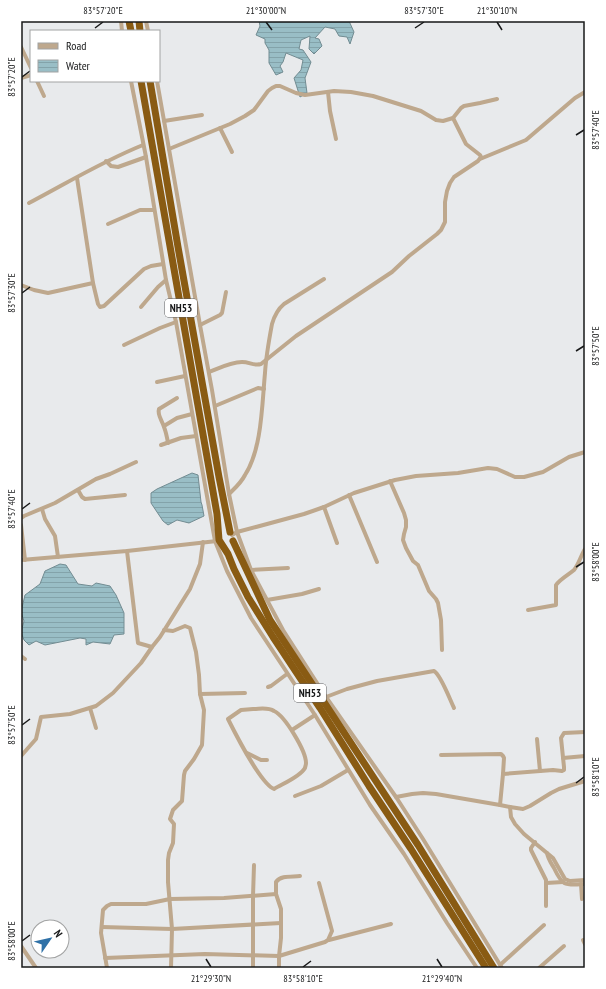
<svg xmlns="http://www.w3.org/2000/svg" width="606" height="989" viewBox="0 0 606 989" font-family="'PT Sans Narrow',sans-serif">
<style>
.water{fill:url(#water-rules);stroke:#728c92}
.lines{fill:none;stroke-linecap:round;stroke-linejoin:round}
.street{stroke:#bea88d;stroke-width:4}
.highway{stroke:#895b13;stroke-width:7}
.ticks{fill:none;stroke:#171819;stroke-width:1.5}
.labels{text-anchor:middle;stroke-width:4;stroke-linejoin:round;paint-order:stroke}
.shield{fill:#fff;stroke:#5d5d5e;stroke-width:1}
.shield-label{font-size:11px;font-weight:bold;fill:#171819}
.neatline{fill:none;stroke:#171819;stroke-width:1.5}
.ticks-label{font-size:10px;text-anchor:middle;fill:#171819}
</style>
<defs>
<pattern id="water-rules" width="6" height="5" patternUnits="userSpaceOnUse"><rect width="6" height="5" fill="#99bec6"/><path d="M0 2.5h6" fill="none" stroke="#83a3aa"/></pattern>
</defs>
<rect width="100%" height="100%" fill="#e8eaec"/>
<!-- water -->
<g class="water">
<path d="M259,21H349L354,32L350,44L347,37L339,36L335,29L325,27L315,38L319,39L322,46L314,54L309,49L310,36L301,40L299,49L303,50L311,62L305,78L307,93L300,97L294,78L301,70L303,60L286,53L283,62L280,66L283,72L276,75L269,63V50L265,43V39L256,35L260,26Z"/>
<path d="M192,473L198,475L201,502L202,505L204,516L189,523L177,520L168,525L163,521L151,503V493L157,489Z"/>
<path d="M60,564L66,565L78,584L92,586L96,583L110,586L116,595L124,613V634L114,635L110,644L93,642L86,645V639L80,638L45,645L36,641L29,645L24,640L21,632L24,621L21,612L25,595L40,584L45,571Z"/>
</g>
<g class="lines">
<!-- street -->
<g class="street">
<path d="M121,21L122,31"/>
<path d="M146,21L148,31"/>
<path d="M21,47L31,68"/>
<path d="M21,78L31,75"/>
<path d="M37,81L44,96"/>
<path d="M131,81L146,157L166,280L176,322L215,541L227,571L251,618L315,715L370,805L404,854L447,923L477,968"/>
<path d="M157,81L200,325L212,390L229,494L237,532L251,570L283,630L326,697L396,797L423,839L502,968"/>
<path d="M328,92L330,111L336,139"/>
<path d="M164,121L202,115"/>
<path d="M220,128L232,152"/>
<path d="M169,149L230,124L245,116L254,110L268,91L272,88L276,86H280L296,93L305,95L334,91L351,92L373,96L421,111L436,120L443,121L453,118L461,108L464,106L480,103L497,99"/>
<path d="M480,159L526,140L575,98L585,92"/>
<path d="M106,161L111,166L118,167L146,157"/>
<path d="M29,203C67,183 103,161 143,145"/>
<path d="M108,224L140,210H154"/>
<path d="M93,283L98,304L100,307L104,306L144,269L151,266L163,264"/>
<path d="M21,285L34,290L48,293L93,283L77,178"/>
<path d="M141,307L158,287L166,280"/>
<path d="M200,325L220,315L222,313L226,292"/>
<path d="M124,345L160,328L176,322"/>
<path d="M209,372C219,368 231,362 242,362C250,362 253,366 261,364L296,336L392,272L409,256L437,234L441,230L445,222V202L447,191L450,183L454,177L478,161L481,157L480,155L466,144L453,118"/>
<path d="M157,382L185,376"/>
<path d="M215,406L258,388L264,389"/>
<path d="M164,426L177,418L192,414"/>
<path d="M168,443C167,437 166,432 164,427C162,420 157,415 159,409L177,398"/>
<path d="M161,445L181,438L196,436"/>
<path d="M390,481L404,513L406,520V527L404,534L403,540L406,548L413,561L418,565L429,591L436,599L438,603L441,620L442,650"/>
<path d="M78,490L82,497L85,499L125,495"/>
<path d="M229,494C235,488 241,483 245,475C262,449 262,404 265,373C266,356 269,340 272,324C274,317 278,309 284,304L324,279"/>
<path d="M349,495L377,562"/>
<path d="M324,507L337,543"/>
<path d="M42,509L45,519L55,536L58,557"/>
<path d="M21,518L24,516L55,503L96,479L110,474L136,462"/>
<path d="M21,525L25,560"/>
<path d="M232,535L237,532L256,527L304,514L324,507L354,493L395,480L416,476L458,473L488,468L497,469L515,477H524L543,472L569,457L585,452"/>
<path d="M127,551L138,643L152,647"/>
<path d="M21,560L127,551L217,541"/>
<path d="M251,570L288,568"/>
<path d="M267,600L302,594L319,589"/>
<path d="M528,610L556,605V585C560,579 568,575 574,570C579,564 581,555 585,549"/>
<path d="M164,630L173,631L185,626L190,628L196,652L199,675L200,694L204,710L202,745L194,759L185,771L184,775L182,801L173,810L170,819L174,824L173,843L169,853L168,860V882L172,929L171,968"/>
<path d="M21,656L25,659"/>
<path d="M268,687L271,686L287,674"/>
<path d="M200,694L245,693"/>
<path d="M326,697L347,689L377,681L434,671C441,675 450,700 454,708"/>
<path d="M90,708L96,728"/>
<path d="M253,709C260,709 268,707 274,711C285,716 306,751 306,763C306,765 305,767 305,768C300,777 282,784 274,789C261,784 235,733 228,719L241,710Z"/>
<path d="M292,730L315,715"/>
<path d="M537,739L540,771"/>
<path d="M247,753L261,760H267"/>
<path d="M441,755L501,754L503,756L504,758L503,774"/>
<path d="M21,756L36,739L41,717L70,714L96,706L113,693L141,663L152,647L160,637L190,589L200,564L203,542"/>
<path d="M563,758L585,756"/>
<path d="M295,796L321,786L348,770"/>
<path d="M396,797L412,794L423,793L436,794L500,805L510,807L511,817L515,824L524,834L553,858L565,879L570,881L585,880"/>
<path d="M500,805L503,774L553,770L562,771L564,770V767L561,738L564,733L585,732"/>
<path d="M510,807L523,809L530,806L551,793L559,789L585,781"/>
<path d="M535,842L531,848V850L546,880V906"/>
<path d="M547,853C548,859 551,863 554,868C563,887 565,885 585,884"/>
<path d="M546,883L563,882"/>
<path d="M581,884L582,899"/>
<path d="M102,927L172,929L281,923"/>
<path d="M329,940L391,924"/>
<path d="M583,940L585,944"/>
<path d="M21,946L36,968"/>
<path d="M105,958L205,954L279,956L325,942L328,940L332,931L319,883"/>
<path d="M500,965L544,925"/>
<path d="M107,968L101,933L103,910L107,906L111,904H146L170,899L224,898L276,894"/>
<path d="M253,968V896L254,865"/>
<path d="M279,968V956L281,938V909L276,894V882C281,875 292,877 300,876"/>
<path d="M539,968L564,946"/>
</g>
<!-- highway -->
<g class="highway">
<path d="M129,21L131,31"/>
<path d="M139,21L140,31"/>
<path d="M141,81L217,514L219,540L228,554L234,569L248,597L273,637L320,708L369,786L411,849L486,968"/>
<path d="M150,81L178,247L219,477L230,532"/>
<path d="M233,541L270,620L418,845L494,968"/>
</g>
</g>
<!-- ticks -->
<path class="ticks" d="M266,22L272,30M497,22L502,30M95,28L103,22M415,28L424,22M22,77L30,71M576,135L584,130M22,293L30,287M576,351L584,346M22,509L30,503M576,567L584,562M22,725L30,719M576,783L584,777M22,941L30,935M206,959L211,967M437,959L442,967M303,967L311,961"/>
<g class="labels">
<!-- shield labels -->
<g class="shield">
<rect x="165" y="299" width="32" height="18" rx="3"/>
<rect x="294" y="684" width="32" height="18" rx="3"/>
</g>
<g class="shield-label">
<text x="181" y="312">NH53</text>
<text x="310" y="697">NH53</text>
</g>
</g>
<!-- border -->
<rect width="606" height="989" fill="none" stroke="#ffffff" stroke-width="44"/>
<!-- legend -->
<rect x="30" y="30" width="130" height="52" fill="#ffffff" stroke="#a2a3a3"/>
<rect x="38" y="43" width="20" height="6" fill="#bea88d" stroke="#a2a3a3"/>
<text x="66" y="50" font-size="12" fill="#171819">Road</text>
<rect x="38" y="60" width="20" height="12" fill="url(#water-rules)" stroke="#a2a3a3"/>
<text x="66" y="70" font-size="12" fill="#171819">Water</text>
<!-- north arrow -->
<g transform="translate(50 939) rotate(56)"><circle r="19" fill="#ffffff" stroke="#a2a3a3"/>
<path d="M0-3L7 15L0 10L-7 15Z" fill="#2f71a7"/>
<text y="-6" font-size="11" font-weight="bold" text-anchor="middle" fill="#171819">N</text>
</g>
<rect x="22" y="22" width="562" height="945" class="neatline"/>
<g class="ticks-label">
<text x="103" y="14">83°57'20"E</text>
<text x="266" y="14">21°30'00"N</text>
<text x="424" y="14">83°57'30"E</text>
<text x="497" y="14">21°30'10"N</text>
<text transform="translate(11 77) rotate(-90)" y="4">83°57'20"E</text>
<text transform="translate(595 130) rotate(-90)" y="4">83°57'40"E</text>
<text transform="translate(11 293) rotate(-90)" y="4">83°57'30"E</text>
<text transform="translate(595 346) rotate(-90)" y="4">83°57'50"E</text>
<text transform="translate(11 509) rotate(-90)" y="4">83°57'40"E</text>
<text transform="translate(595 562) rotate(-90)" y="4">83°58'00"E</text>
<text transform="translate(11 725) rotate(-90)" y="4">83°57'50"E</text>
<text transform="translate(595 777) rotate(-90)" y="4">83°58'10"E</text>
<text transform="translate(11 941) rotate(-90)" y="4">83°58'00"E</text>
<text x="211" y="982">21°29'30"N</text>
<text x="303" y="982">83°58'10"E</text>
<text x="442" y="982">21°29'40"N</text>
</g>
</svg>
